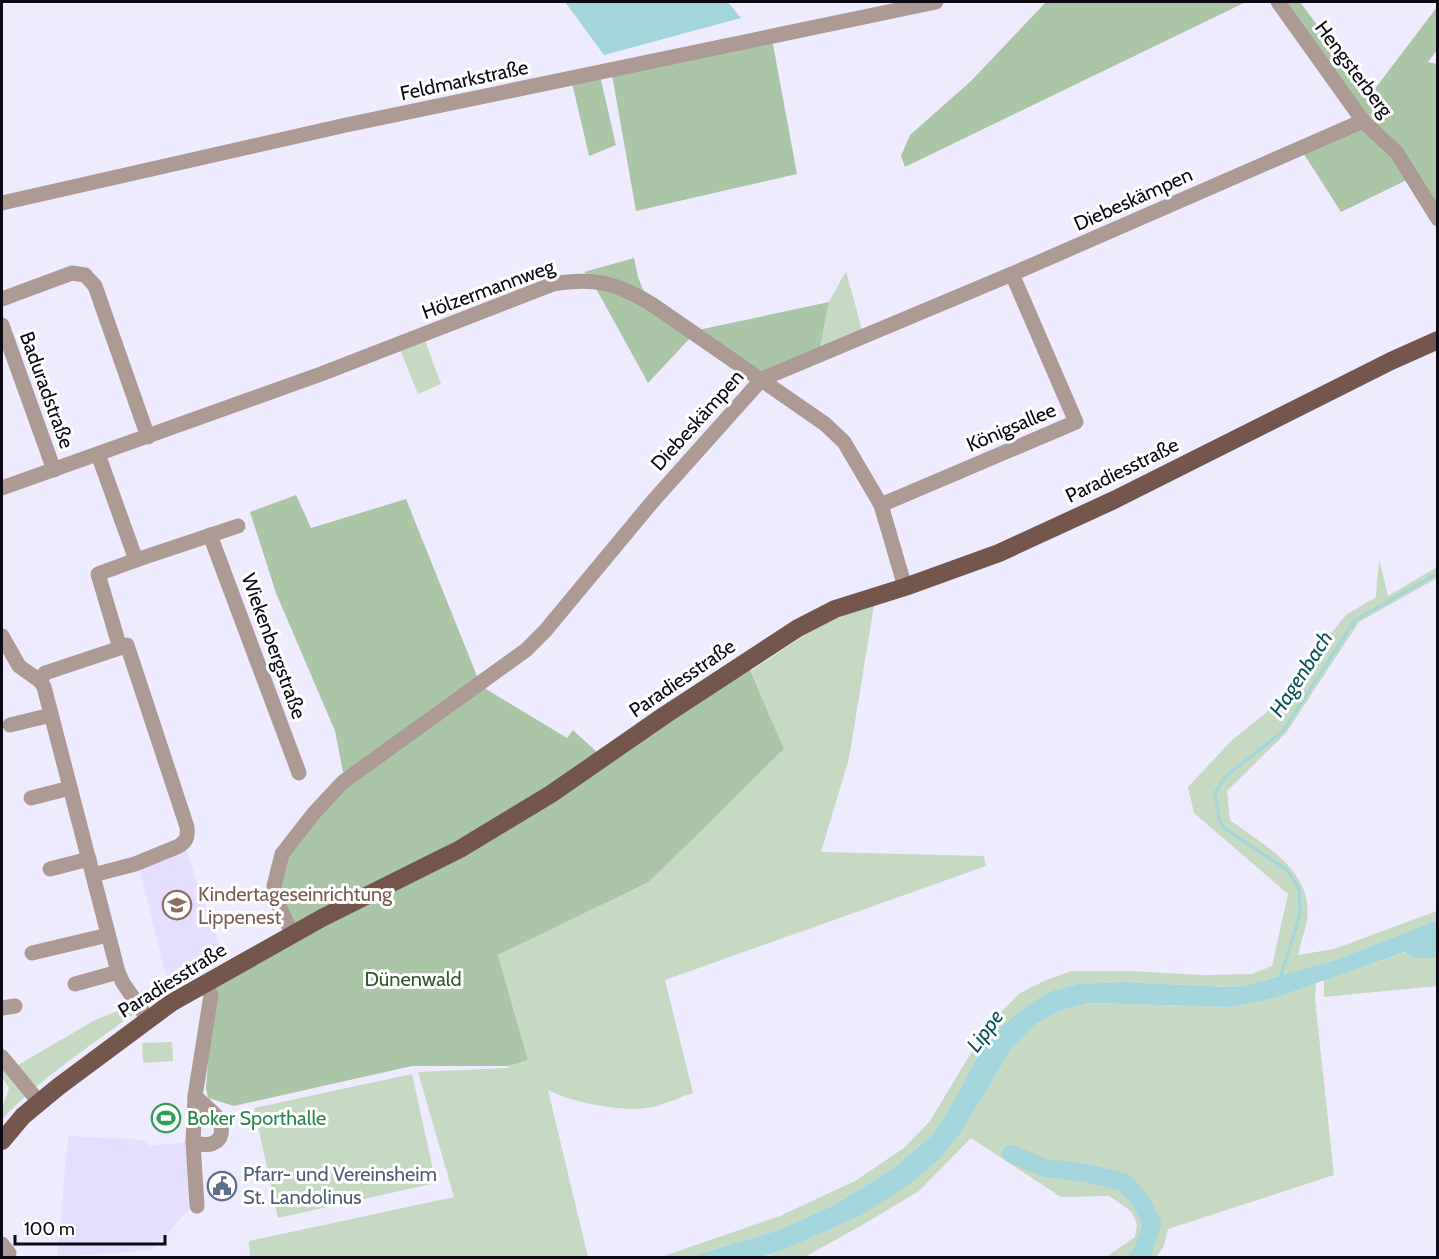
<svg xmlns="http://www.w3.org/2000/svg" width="1439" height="1259" viewBox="0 0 1439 1259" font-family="Cabin,sans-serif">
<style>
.built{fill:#e6deff}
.green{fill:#c6d9c2}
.forest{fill:#abc6a6}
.water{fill:#a3d5dc}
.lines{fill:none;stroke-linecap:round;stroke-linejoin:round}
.stream{stroke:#a3d5dc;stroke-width:3}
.river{stroke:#a3d5dc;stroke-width:18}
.minor{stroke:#ad9a95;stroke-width:15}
.major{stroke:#75564d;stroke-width:18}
.labels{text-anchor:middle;stroke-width:6;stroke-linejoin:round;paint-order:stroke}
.street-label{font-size:20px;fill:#0c0914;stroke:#fff}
.education-label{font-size:20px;fill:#785e54;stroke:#fff;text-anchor:start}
.park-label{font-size:20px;fill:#32572a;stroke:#fff}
.leisure-label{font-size:20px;fill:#27864d;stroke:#fff;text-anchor:start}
.service-label{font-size:20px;fill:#4e5e75;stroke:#fff;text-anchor:start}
.water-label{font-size:21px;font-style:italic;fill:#0b535c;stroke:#fff}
</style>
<rect width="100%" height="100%" fill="#efebff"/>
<!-- built -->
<g class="built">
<path d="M186,850L219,944L166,976L139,866Z"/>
<path d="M68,1136L146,1140L150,1146L185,1142L189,1209L152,1250L57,1257Z"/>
</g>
<!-- green -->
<g class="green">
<path d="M846,271L862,330L820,348L829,302Z"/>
<path d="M424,338L441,384L418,394L399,347Z"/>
<path d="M1379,559L1388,596L1437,567V578L1359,622L1286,733L1227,791L1230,820C1263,845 1314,870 1307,920C1305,932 1300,943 1298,955L1334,949L1437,911V920L1338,959L1244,986L1227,987L1124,982L1078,984L1048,992L1022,1009L1002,1026L933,1134L895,1167L836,1204L779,1230L689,1257L658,1258L780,1216L855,1181L904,1148L930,1121L974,1048L997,1016L1020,993L1046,980L1072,971H1129L1201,975L1252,974L1272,966L1288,894L1194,813L1188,787L1232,740L1266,713L1346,615L1376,597Z"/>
<path d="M874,606L849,758L821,852L984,856L986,866L665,980L693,1093C680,1097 666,1104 653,1107C625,1113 573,1103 548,1090L588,1257L250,1258L249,1241L454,1197L418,1072L508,1068L509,1066L528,1060L498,955L649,882L784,749L751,671L811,631L837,618Z"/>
<path d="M1406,952L1413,958H1437V986L1324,997V980Z"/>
<path d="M1316,982L1315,999L1334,1175L1168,1229L1164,1246L1156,1257H1106L1135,1237L1137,1224L1131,1211L1109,1196L1061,1197L971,1138L919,1191L864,1224L805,1257L763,1258L860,1216L993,1076L1011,1049L1036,1024L1059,1011L1088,1003L1232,1007L1271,999Z"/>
<path d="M130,1006L135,1013C88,1047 41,1078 2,1119V1109L9,1088L2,1077V1047L18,1065L95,1020Z"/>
<path d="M172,1042L173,1061L143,1063L142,1043Z"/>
<path d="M412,1074L436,1183L278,1218L254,1108Z"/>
</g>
<!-- forest -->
<g class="forest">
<path d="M1046,2H1246L905,167L901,156L910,135L971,81Z"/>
<path d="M1284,2H1300L1329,41L1374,90L1437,7V50L1428,62L1437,64V212L1364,116Z"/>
<path d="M772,39L797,174L636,211L612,75Z"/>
<path d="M600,76L616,145L589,156L572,83Z"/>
<path d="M1363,123L1411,178L1341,212L1302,151Z"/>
<path d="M634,258L638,277L647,299L590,277L584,272Z"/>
<path d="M593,283L623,291L691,337L648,383Z"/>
<path d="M829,302L820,348L762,373L698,330Z"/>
<path d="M296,495L311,528L406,499L481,686L567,738L573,730L600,755L551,789L293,929L277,885L285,856L344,777L335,731L276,593L250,512Z"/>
<path d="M749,667L784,749L649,882L498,955L528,1060L509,1066H412L234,1106L208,1098L206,1088L213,992L210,985L393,890Z"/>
</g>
<!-- water -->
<g class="water">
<path d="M565,2H728L741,18L604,55Z"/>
<path d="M1437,920V958H1413L1405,952L1271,999L1232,1007L1088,1003L1059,1011L1036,1024L1011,1049L961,1132L939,1159L911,1183L860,1216L778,1252L762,1257H689L779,1230L836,1204L895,1167L933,1134L954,1101L977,1058L1002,1026L1022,1009L1048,992L1078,984L1124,982L1227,987L1244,986L1338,959Z"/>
</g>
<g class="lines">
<!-- stream -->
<path class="stream" d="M1280,978L1300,915L1299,889L1287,870L1224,828L1219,820L1215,793L1225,777L1283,731L1355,620L1438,573"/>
<!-- river -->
<path class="river" d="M1011,1154L1046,1168L1086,1173L1124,1182L1139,1198L1152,1223L1142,1254L1137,1258"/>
<!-- minor -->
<g class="minor">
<path d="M1278,2L1363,121L1397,153L1438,219"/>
<path d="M2,203L346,125L936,2"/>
<path d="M2,299L72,273L85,275L95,286L148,437"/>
<path d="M2,325L54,470"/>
<path d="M2,488L321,374L553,284C595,277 617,283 653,305L825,424L844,442L881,505L905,587"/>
<path d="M881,505L1076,422L1012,274"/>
<path d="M210,535L299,773"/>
<path d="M136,560L238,526"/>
<path d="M2,636L19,666L40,681L44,687L118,972L123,983L148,1019"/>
<path d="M40,681L45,673L120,648L98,574L136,560L98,454"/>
<path d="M10,725L51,715"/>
<path d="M31,798L70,788"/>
<path d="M50,869L89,859"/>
<path d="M93,875L135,864L179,846C187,841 188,836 187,827L127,645"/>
<path d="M293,935L275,898L274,886L282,854L314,813L343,782L526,650L545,631L653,501L762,379L1012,274L1363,121"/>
<path d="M32,953L108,935"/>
<path d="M75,984L118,972"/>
<path d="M2,1008L15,1006"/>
<path d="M2,1057L39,1102"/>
<path d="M193,1143C199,1144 208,1146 213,1143C224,1139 223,1125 217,1117C211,1110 202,1103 195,1096"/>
<path d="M197,1206L193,1143L195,1096L211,995L204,984"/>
<path d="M2,1244L9,1253"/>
</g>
<!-- major -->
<path class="major" d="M2,1141L23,1116L58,1087L171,1003L322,918L460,849L551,794L665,715L798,628L835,609L905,587L999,553L1114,500L1391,361L1438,340"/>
</g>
<!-- icons -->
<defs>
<g id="school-ring" transform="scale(1.5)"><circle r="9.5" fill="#fff" stroke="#8d6e63" stroke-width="1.5"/><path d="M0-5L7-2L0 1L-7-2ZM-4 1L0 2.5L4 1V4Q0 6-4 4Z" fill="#8d6e63"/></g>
<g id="stadium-ring" transform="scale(1.5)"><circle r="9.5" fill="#fff" stroke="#2e9e5b" stroke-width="1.5"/><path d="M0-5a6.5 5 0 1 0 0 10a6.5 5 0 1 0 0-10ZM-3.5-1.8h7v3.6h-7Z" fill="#2e9e5b"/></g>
<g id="civic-ring" transform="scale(1.5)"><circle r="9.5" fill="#fff" stroke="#5c6f8a" stroke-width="1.5"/><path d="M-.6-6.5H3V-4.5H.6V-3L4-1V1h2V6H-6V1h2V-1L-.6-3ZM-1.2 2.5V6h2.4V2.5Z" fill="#5c6f8a"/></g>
</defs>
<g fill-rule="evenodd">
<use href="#school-ring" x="177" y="905"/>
<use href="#stadium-ring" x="166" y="1118"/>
<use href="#civic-ring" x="222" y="1186"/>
</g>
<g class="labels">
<!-- street labels -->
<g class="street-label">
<text transform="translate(1354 69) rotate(53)" y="7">Hengsterberg</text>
<text transform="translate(464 80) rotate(-12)" y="7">Feldmarkstraße</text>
<text transform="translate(1133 199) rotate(-24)" y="7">Diebeskämpen</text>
<text transform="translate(488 289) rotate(-20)" y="7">Hölzermannweg</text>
<text transform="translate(47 390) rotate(70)" y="7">Baduradstraße</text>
<text transform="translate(697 420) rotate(-48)" y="7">Diebeskämpen</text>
<text transform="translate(1011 427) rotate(-23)" y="7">Königsallee</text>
<text transform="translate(1122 470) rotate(-26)" y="7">Paradiesstraße</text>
<text transform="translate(274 646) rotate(70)" y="7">Wiekenbergstraße</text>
<text transform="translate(682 678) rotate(-34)" y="7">Paradiesstraße</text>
<text transform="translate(172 980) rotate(-32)" y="7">Paradiesstraße</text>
</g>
<!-- education labels -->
<g class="education-label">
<text x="198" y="901">Kindertageseinrichtung<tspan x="198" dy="23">Lippenest</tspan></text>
</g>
<!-- park labels -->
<g class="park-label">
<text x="413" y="986">Dünenwald</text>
</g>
<!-- leisure labels -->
<g class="leisure-label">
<text x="187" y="1125">Boker Sporthalle</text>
</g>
<!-- service labels -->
<g class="service-label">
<text x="243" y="1181">Pfarr- und Vereinsheim<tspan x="243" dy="23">St. Landolinus</tspan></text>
</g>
<!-- water labels -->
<g class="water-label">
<text transform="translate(1301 674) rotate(-57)" y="7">Hagenbach</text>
<text transform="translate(985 1031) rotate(-54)" y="7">Lippe</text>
</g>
</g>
<!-- border -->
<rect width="1439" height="1259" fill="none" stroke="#0c0914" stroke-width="6"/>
<!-- scale -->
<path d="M15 1235v9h150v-9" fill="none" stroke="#0c0914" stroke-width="3"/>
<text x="24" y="1235" font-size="18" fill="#0c0914" stroke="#ffffff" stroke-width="4.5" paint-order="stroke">100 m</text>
</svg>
